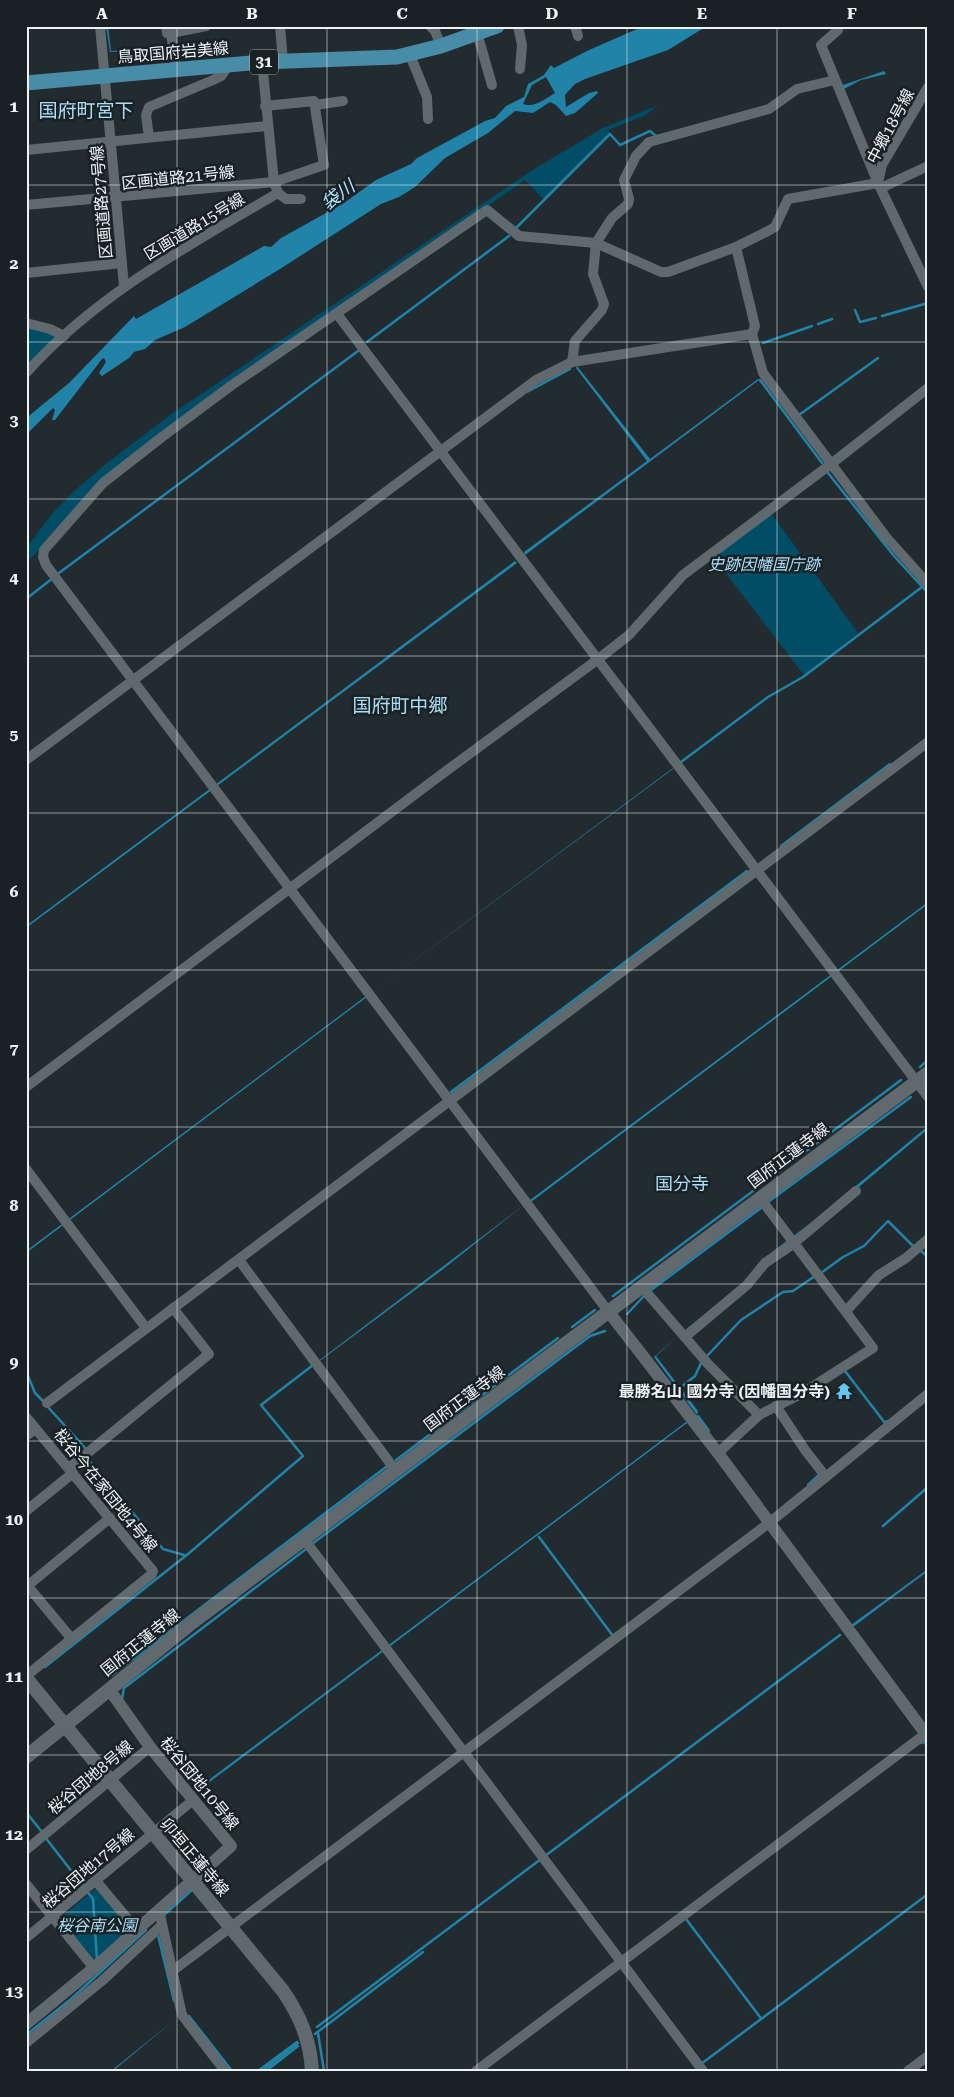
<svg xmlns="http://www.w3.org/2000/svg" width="954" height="2097" viewBox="0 0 954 2097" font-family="'Roboto Serif','Noto Sans JP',serif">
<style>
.green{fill:#024d66}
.water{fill:#2183a7;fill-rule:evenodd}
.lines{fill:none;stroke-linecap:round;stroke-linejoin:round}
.stream{stroke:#2183a7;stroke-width:2.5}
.minor{stroke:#5f696e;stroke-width:10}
.tertiary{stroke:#5f696e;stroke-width:12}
.secondary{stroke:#5f696e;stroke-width:14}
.primary{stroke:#498ca7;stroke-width:15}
.grid{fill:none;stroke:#edf2f5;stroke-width:1;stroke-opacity:0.55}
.labels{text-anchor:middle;stroke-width:5;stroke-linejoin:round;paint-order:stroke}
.shield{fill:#192125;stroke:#adb3b7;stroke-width:1}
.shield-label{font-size:15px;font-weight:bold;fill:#edf2f5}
.street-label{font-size:16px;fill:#edf2f5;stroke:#192125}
.park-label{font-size:16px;font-style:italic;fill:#abdff8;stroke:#192125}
.poi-label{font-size:16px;font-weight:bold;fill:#edf2f5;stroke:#192125;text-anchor:end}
.water-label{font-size:18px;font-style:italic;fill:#b2e6ff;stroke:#192125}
.neighbourhood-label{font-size:18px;fill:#addef5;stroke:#192125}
.quarter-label{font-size:19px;fill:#addef5;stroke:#192125}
.neatline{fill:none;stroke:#edf2f5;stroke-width:2}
.grid-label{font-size:16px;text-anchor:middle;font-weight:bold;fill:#edf2f5}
</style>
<rect width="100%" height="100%" fill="#222b2f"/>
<!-- green -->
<g class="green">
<path d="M658,105L646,115L608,130L610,133L544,200L525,180L155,439L26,563V548L52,514L71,494L103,466L170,415L534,169L603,128Z"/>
<path d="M26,325L55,336L56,340L26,368Z"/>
<path d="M771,513L858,633L804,675L714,558Z"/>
<path d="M98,1887L133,1929L96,1962L61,1921L62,1916Z"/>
</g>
<!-- water -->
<g class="water">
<path d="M106,26H108L111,51L141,49L147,55L156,56L163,64L155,57H146L140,51L110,52Z"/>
<path d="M644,26H707L668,50L585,79L575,84L565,95L566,107L589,93L597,91L598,93L575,113L566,116L556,105L550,102L533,113L515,111L488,133L445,158L415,187L399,197L381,204L280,269L185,327L155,340L145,349L134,352L129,358L102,376L99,373L106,362L104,358L102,359L55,420H52L55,410L53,408L26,435V420L30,415L69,383L134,316L136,319L264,246L271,247L281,238L344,203L376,180L411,164L417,158L485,121L495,118L506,106L524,97L528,84L544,75L551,65L554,68L589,50ZM546,77L555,93C545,99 535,108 523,104L532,85Z"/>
<path d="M884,71L886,74L861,80L842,90L843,85Z"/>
<path d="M577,366L650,459L758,379L759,380L525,555L524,552L647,461L576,368Z"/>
<path d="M515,561L517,563L26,928V926Z"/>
<path d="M673,768V769L372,992Z"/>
<path d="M928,902V904L531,1202L530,1200Z"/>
<path d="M366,996L367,997L26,1253V1251Z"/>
<path d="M928,1126V1129L685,1333L684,1331L745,1281L772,1252L816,1219Z"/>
<path d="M524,1205L442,1270L317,1363V1362Z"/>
<path d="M678,1336L656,1356L698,1411L697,1415L654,1357Z"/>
<path d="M686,1422L687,1423L195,1793L194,1791Z"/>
<path d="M928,1569V1571L853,1627L851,1625Z"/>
<path d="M178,2017L113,2071H111Z"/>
</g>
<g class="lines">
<!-- stream -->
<g class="stream">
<path d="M515,229L610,134L620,145L650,131L656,136"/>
<path d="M855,310L860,322L876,318"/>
<path d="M882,316L928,303"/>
<path d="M818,324L832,319"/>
<path d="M367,342L509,236"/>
<path d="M763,343L812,326"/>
<path d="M760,380L822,463"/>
<path d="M527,392L570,369"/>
<path d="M799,415L878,358"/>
<path d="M828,473L894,556L928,593"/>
<path d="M59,573L358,351"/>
<path d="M26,599L53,578"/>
<path d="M681,762L768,697L803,677L922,587"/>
<path d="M781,846L890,764"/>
<path d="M920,1067L928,1060"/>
<path d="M451,1092L747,871"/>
<path d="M768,1202L911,1097"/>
<path d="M920,1250L928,1257"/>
<path d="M821,1273L843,1257L864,1246L888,1221L914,1247"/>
<path d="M651,1290L761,1208"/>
<path d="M613,1296L901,1080"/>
<path d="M627,1314L644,1296"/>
<path d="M572,1327L595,1310"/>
<path d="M706,1357L741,1320L783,1292L793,1291L815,1276"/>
<path d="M26,1371L35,1393L44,1402"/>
<path d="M845,1371L885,1423L887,1421"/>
<path d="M680,1388L695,1376L702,1361"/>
<path d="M47,1406L86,1449"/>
<path d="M698,1416L709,1431"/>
<path d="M87,1458L163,1549L184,1555"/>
<path d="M396,1460L558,1338"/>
<path d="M808,1485L820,1474"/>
<path d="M883,1526L928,1487"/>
<path d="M539,1537L613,1636"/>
<path d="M312,1544L590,1336L605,1331"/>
<path d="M45,1667L188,1554L303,1456L261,1405L313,1365"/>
<path d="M111,1676L386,1467"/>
<path d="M122,1699L124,1688L306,1549"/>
<path d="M920,1743L924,1742L927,1745"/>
<path d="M26,1812L42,1832"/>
<path d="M45,1837L83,1886"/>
<path d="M545,1856L840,1635"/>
<path d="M86,1890L93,1899L97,1960"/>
<path d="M164,1915L193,1889"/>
<path d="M686,1919L760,2017"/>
<path d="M158,1935L174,2001"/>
<path d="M189,2016L232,2071"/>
<path d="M317,2027L541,1859"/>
<path d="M318,2033L324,2071"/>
<path d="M315,2034L423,1952"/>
<path d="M26,2035L71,1999L146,1930"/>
<path d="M701,2064L928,1894"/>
<path d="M258,2071L297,2042"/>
<path d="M262,2071L298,2043"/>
<path d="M266,2071L298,2046"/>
</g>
<!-- minor -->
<g class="minor">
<path d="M100,26L124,286"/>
<path d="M166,26L167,33H171L176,69"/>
<path d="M280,26L283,61"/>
<path d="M430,26L435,31L441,46"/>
<path d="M518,26L522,45L520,69"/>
<path d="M575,26L578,36"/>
<path d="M171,33L206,26"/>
<path d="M477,33L492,85"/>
<path d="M410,55L427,97L428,119"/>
<path d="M928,87L882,165L878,183L928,287"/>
<path d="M315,105L343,101"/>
<path d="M149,137L146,115L149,107L213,80L221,76L229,65"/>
<path d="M26,150L267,126"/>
<path d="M881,188L928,166"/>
<path d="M278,193L286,199H301"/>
<path d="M26,205L274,182L324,165L314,101L265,106"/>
<path d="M736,247L755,326L752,334L763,373L886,537L928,584"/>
<path d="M26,273L122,263"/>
<path d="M337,314L928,1097"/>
<path d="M26,323L50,329L64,336"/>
<path d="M572,362L575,341L602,310L604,304L593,274L596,243L612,218L628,204L629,199L624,180L636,156L649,142L769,109L797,89L835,80"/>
<path d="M26,373C96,295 189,245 278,193L274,182L262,62"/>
<path d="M26,760L536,380L572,362L752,334"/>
<path d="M26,1087L438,777L597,660L629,635L683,575L831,464L928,388"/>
<path d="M26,1169L146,1328"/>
<path d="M239,1260L396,1471"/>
<path d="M641,1286L708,1364L759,1415"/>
<path d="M608,1311L46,565L43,557L44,550L103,483L162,437L232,385L487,210L519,236L596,243L661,272H668L736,247L768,231L775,227L788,199L878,183L821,45L838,30"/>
<path d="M846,1311L879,1275L906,1258L928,1239"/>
<path d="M685,1337L747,1285L765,1263L793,1244L856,1191"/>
<path d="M47,1403L928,742"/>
<path d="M776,1406L805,1450L826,1477"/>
<path d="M26,1417L153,1571L152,1574L26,1676"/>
<path d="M26,1436L36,1429"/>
<path d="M718,1453L759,1415L801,1394L873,1348L760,1198"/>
<path d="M69,1468L209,1354L173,1308"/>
<path d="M26,1511L73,1473"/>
<path d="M304,1539L703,2071"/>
<path d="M26,1584L71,1638"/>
<path d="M26,1587L110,1518"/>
<path d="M26,1850L150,1747"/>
<path d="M96,1881L137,1930"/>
<path d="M26,1884L94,1968"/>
<path d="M159,1910L182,2015L225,2071"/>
<path d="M26,1938L192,1801"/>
<path d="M171,1972L769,1523L928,1394"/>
<path d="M26,2043L103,1980L161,1926"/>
<path d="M476,2071L928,1732"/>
<path d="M908,2071L928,2056"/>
</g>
<!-- tertiary -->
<g class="tertiary">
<path d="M608,1311L718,1453L928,1737"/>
<path d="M26,2024L94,1968L231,1846L150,1747L109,1689"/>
</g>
<!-- secondary -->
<g class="secondary">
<path d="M26,1678L283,1991C300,2016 310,2039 312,2071"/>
<path d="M26,1757L189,1625L928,1073"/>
</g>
<!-- primary -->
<path class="primary" d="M26,83L262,62L397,57L441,46L497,26"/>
</g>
<!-- grid -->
<path class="grid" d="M177,26V2071M327,26V2071M477,26V2071M627,26V2071M777,26V2071M26,185H928M26,342H928M26,499H928M26,656H928M26,813H928M26,970H928M26,1127H928M26,1284H928M26,1441H928M26,1598H928M26,1755H928M26,1912H928"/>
<!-- icons -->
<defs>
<g id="temple-bare" transform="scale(1.35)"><path d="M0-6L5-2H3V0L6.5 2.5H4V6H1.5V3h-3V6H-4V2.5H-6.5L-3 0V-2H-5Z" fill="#65c5ee" stroke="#192125" stroke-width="2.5" paint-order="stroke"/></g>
</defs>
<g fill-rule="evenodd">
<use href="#temple-bare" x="844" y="1391"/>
</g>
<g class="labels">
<!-- shield labels -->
<rect class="shield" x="250" y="49.5" width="28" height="25" rx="4"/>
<g class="shield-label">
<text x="264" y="67">31</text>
</g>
<!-- street labels -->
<g class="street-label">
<text transform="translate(173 52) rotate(-5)" y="6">鳥取国府岩美線</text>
<text transform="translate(890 126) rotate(-62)" y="6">中郷18号線</text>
<text transform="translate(178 177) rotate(-6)" y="6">区画道路21号線</text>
<text transform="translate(101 202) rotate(-95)" y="6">区画道路27号線</text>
<text transform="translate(194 226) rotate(-31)" y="6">区画道路15号線</text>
<text transform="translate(788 1155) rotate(-37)" y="6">国府正蓮寺線</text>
<text transform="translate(464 1398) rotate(-37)" y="6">国府正蓮寺線</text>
<text transform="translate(106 1490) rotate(51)" y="6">桜谷今在家団地4号線</text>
<text transform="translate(140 1642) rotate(-39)" y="6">国府正蓮寺線</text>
<text transform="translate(90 1777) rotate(-40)" y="6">桜谷団地8号線</text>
<text transform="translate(200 1783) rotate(51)" y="6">桜谷団地10号線</text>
<text transform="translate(195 1857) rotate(50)" y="6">卯垣正蓮寺線</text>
<text transform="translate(88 1868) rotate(-40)" y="6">桜谷団地17号線</text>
</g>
<!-- park labels -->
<g class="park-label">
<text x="764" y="570">史跡因幡国庁跡</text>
<text x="97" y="1931">桜谷南公園</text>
</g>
<!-- poi labels -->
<g class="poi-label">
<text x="830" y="1397">最勝名山 國分寺 (因幡国分寺)</text>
</g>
<!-- water labels -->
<g class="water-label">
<text transform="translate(338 195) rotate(-36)" y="6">袋川</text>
</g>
<!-- neighbourhood labels -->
<g class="neighbourhood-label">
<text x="682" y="1190">国分寺</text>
</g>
<!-- quarter labels -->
<g class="quarter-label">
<text x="86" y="117">国府町宮下</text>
<text x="400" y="712">国府町中郷</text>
</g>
</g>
<!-- border -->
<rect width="954" height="2097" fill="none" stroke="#192125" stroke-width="55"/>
<rect x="28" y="28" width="898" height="2042" class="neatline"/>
<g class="grid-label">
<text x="102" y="19">A</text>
<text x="252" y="19">B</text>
<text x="402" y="19">C</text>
<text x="552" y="19">D</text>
<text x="702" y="19">E</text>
<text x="852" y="19">F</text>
<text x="14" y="112">1</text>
<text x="14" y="269">2</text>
<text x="14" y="426">3</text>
<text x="14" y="583">4</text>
<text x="14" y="740">5</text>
<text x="14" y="897">6</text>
<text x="14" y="1054">7</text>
<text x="14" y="1211">8</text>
<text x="14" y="1368">9</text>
<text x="14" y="1525">10</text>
<text x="14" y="1682">11</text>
<text x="14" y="1840">12</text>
<text x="14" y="1997">13</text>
</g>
</svg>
